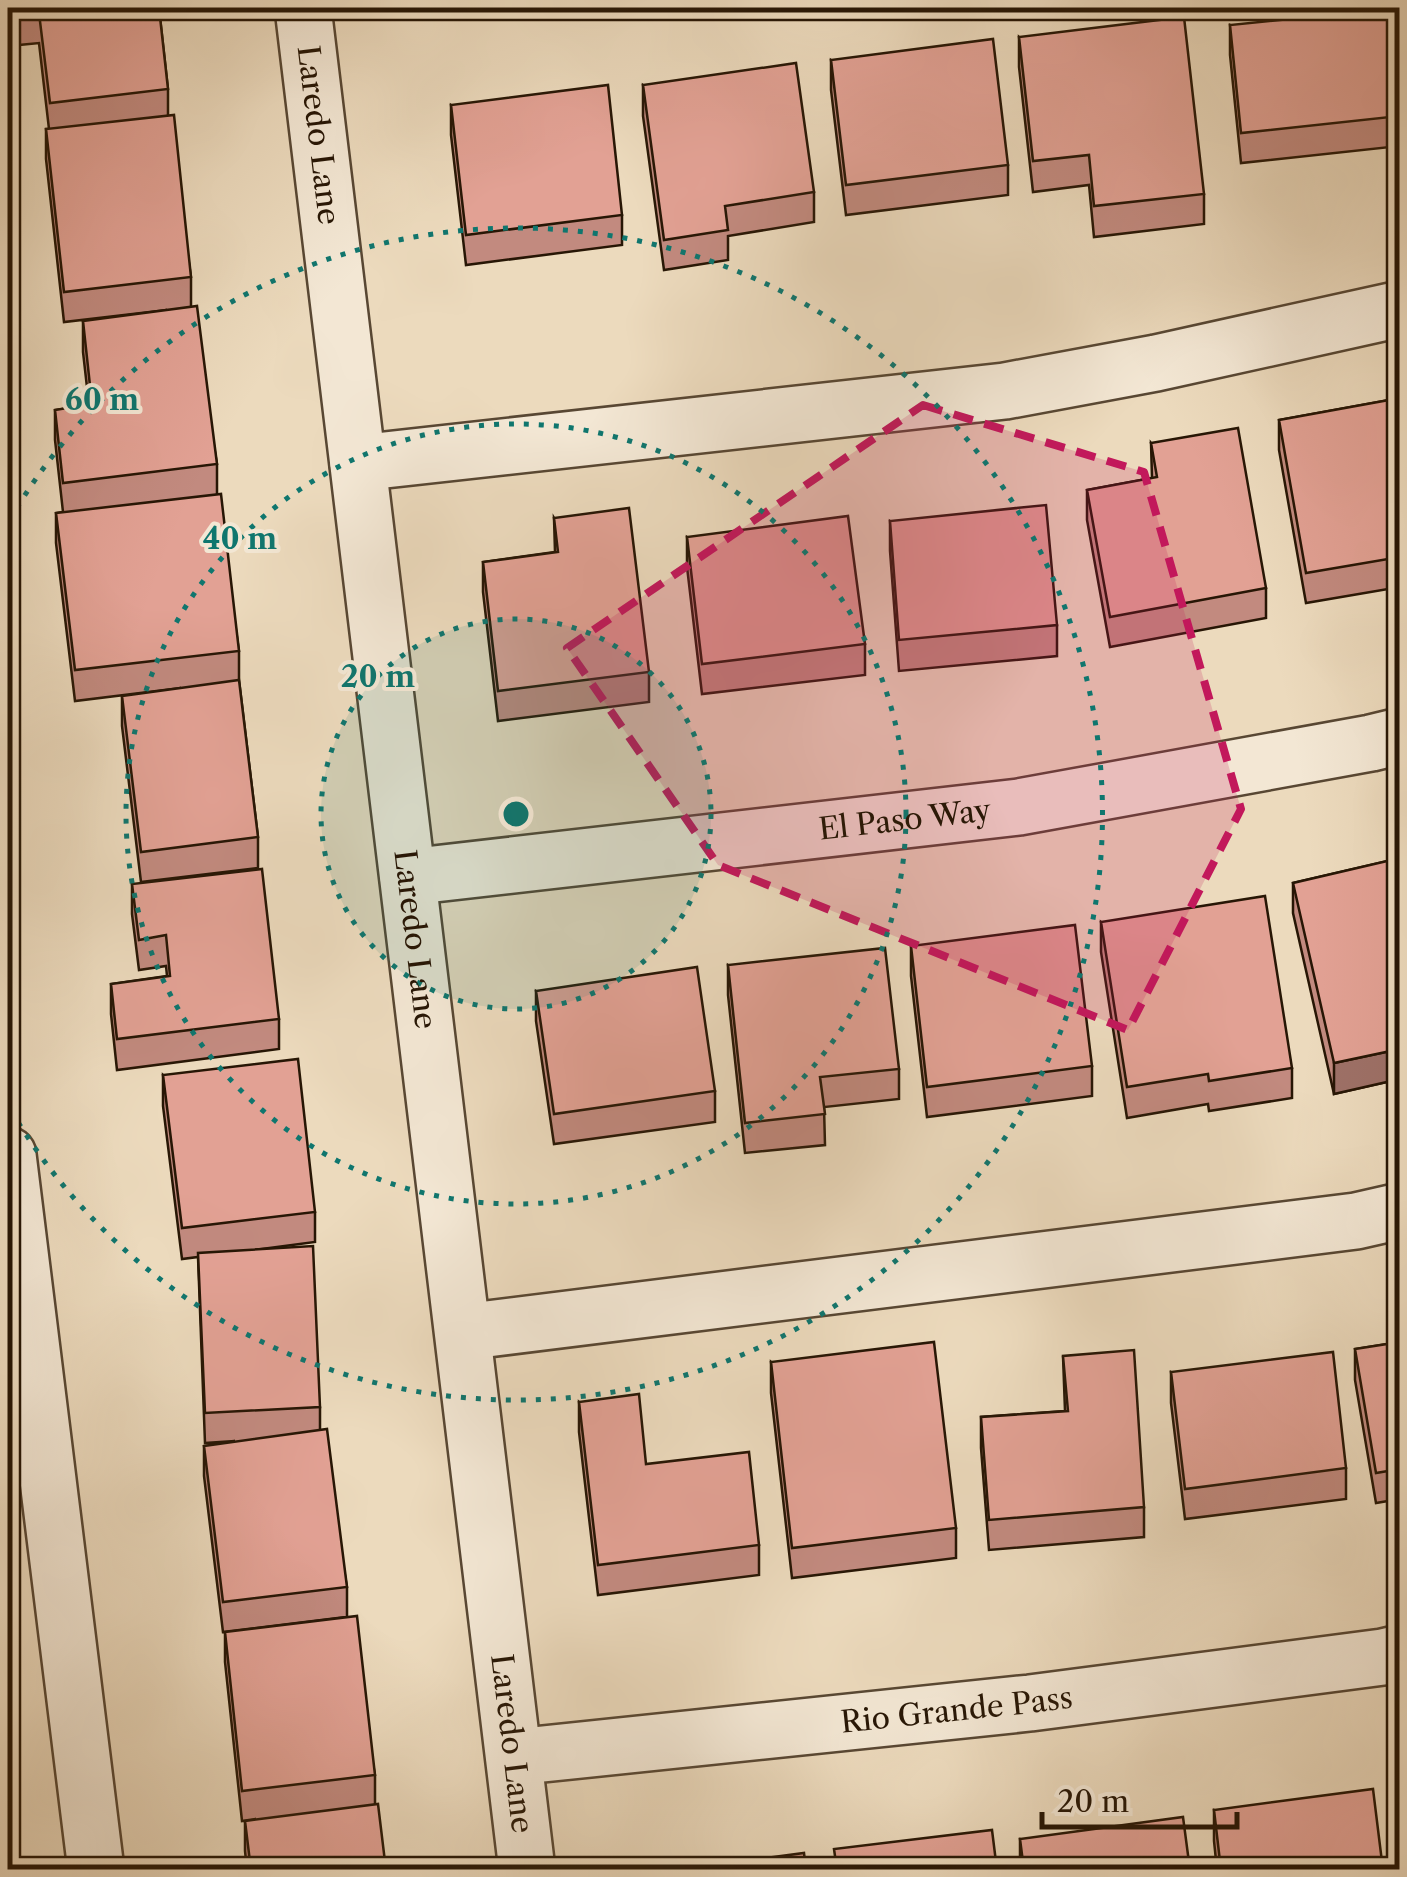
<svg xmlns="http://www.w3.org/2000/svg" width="1407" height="1877" viewBox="0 0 1407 1877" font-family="'Libre Caslon Text',serif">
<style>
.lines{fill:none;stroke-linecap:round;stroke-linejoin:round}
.minor-casing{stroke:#584733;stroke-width:60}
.minor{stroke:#f3e7d4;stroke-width:55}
.wall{fill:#c28a7f;stroke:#271605;stroke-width:2.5}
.shaded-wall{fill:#9e7168;stroke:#271605;stroke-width:2.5}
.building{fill:#e2a194;stroke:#271605;stroke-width:2.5}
.marked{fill:#c2185b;fill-opacity:0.2;stroke:#c2185b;stroke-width:8;stroke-dasharray:20 12;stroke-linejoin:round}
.ring{fill:none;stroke:#0f766e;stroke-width:5;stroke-dasharray:5 10}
.labels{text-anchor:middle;stroke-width:8;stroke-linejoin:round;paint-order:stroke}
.street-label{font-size:30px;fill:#271605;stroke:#f3e7d4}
.centre{fill:#0f766e;stroke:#f3e7d4;stroke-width:5}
.ring-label{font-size:30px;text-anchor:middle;font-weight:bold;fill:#0f766e;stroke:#f3e7d4;stroke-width:8;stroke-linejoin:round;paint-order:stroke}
</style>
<rect width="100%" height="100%" fill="#ecdabd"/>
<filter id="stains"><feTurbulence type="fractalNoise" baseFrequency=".002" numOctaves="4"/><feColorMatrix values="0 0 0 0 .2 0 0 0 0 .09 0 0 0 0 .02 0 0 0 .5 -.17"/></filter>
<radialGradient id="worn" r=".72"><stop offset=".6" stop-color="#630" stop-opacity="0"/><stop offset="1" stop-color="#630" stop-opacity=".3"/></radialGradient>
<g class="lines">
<!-- minor casing -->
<g class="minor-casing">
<g id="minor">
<path id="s1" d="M303,8L527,1870"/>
<path d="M358,463L1005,391L1156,363L1400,309"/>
<path id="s2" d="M408,877L1019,807L1371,743L1400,736"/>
<path d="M8,1155L96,1870"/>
<path d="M463,1332L1356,1221L1400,1211"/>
<path id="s3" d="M514,1757L1030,1703L1383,1657L1400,1653"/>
</g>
</g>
<!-- minor -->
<use href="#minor" class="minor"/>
</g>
<!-- wall -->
<g class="wall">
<path d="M8,8H159L168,89V116L191,277V307L217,464V494L239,651V680L258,837V868L141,882L122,726V696L181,688L75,701L56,543V513L63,512L55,440V410L89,405L83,352V321L167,310L64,322L46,159V129H49L39,43L8,46Z"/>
<path d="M1230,25L1400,98V146L1241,163L1230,55Z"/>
<path d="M1019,37L1204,194V224L1094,237L1089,185L1033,192L1019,67Z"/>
<path d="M831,60L1008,165V195L846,215L831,90Z"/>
<path d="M643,85L814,192V222L728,236V260L664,270L643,116Z"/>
<path d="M451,105L622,215V245L466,265L451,135Z"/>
<path d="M1400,398V587L1306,603L1279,450V420Z"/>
<path d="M1151,443L1266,588V618L1110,647L1087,520V490L1152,478Z"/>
<path d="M554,518L649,672V702L498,721L483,592V562L555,552Z"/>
<path d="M890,521L1057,625V656L899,671L890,551Z"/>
<path d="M687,537L865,644V675L702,694L687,567Z"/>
<path d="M1400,858V1079L1334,1094L1293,913V883Z"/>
<path d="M132,884L279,1019V1049L117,1070L111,1014V984L167,976L166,966L139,970L132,914Z"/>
<path d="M1101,922L1292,1068V1098L1209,1111L1208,1104L1127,1118L1101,952Z"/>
<path d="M911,946L1092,1066V1096L927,1117L911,976Z"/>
<path d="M728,965L899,1069V1099L824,1107L825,1145L745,1153L728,995Z"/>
<path d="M536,991L715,1091V1122L554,1144L536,1021Z"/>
<path d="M163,1075L315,1212V1242L255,1250L320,1407V1430L347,1587V1617L375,1775V1804L386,1870H247L245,1851V1821L256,1819L242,1821L225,1662V1632L346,1617L223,1632L204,1476V1446L235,1441L205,1443L198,1257L182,1259L163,1106Z"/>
<path d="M1400,1342V1499L1376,1503L1355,1380V1349Z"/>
<path d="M1063,1356L1144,1507V1537L989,1550L981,1448V1417L1065,1411Z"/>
<path d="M771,1362L956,1528V1558L792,1578L771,1393Z"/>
<path d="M1171,1372L1346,1468V1499L1185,1519L1171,1403Z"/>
<path d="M579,1402L646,1464L759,1545V1575L598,1595L579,1432Z"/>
<path d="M1214,1810L1383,1870H1217L1214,1841Z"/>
<path d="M1020,1839L1190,1870H1020Z"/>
</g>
<!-- shaded-wall -->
<path class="shaded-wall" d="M1400,1049V1079L1334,1094V1063Z"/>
<!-- building -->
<g class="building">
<path d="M8,8H159L168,89L50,103L39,13L8,16Z"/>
<path d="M1390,9L1400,98V116L1241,133L1230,25Z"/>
<path d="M1184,17L1204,194L1094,206L1089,155L1033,161L1019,37Z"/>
<path d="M993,39L1008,165L846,185L831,60Z"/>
<path d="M796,63L814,192L725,206L728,230L664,240L643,85Z"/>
<path d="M608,85L622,215L466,235L451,105Z"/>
<path d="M174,115L191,277L64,292L46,129Z"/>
<path d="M197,306L217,464L63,483L55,410L92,404L83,321Z"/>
<path d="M1400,398V557L1306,573L1279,420Z"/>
<path d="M1238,428L1266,588L1110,617L1087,490L1157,477L1151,443Z"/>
<path d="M221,494L239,651L75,670L56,513Z"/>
<path d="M1046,505L1057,625L899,640L890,521Z"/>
<path d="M629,508L649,672L498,691L483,562L558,552L554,518Z"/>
<path d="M848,516L865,644L702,664L687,537Z"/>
<path d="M239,680L258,837L141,852L122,696Z"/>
<path d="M1400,858V1049L1334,1063L1293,883Z"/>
<path d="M262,869L279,1019L117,1039L111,984L170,976L166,935L139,940L132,884Z"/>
<path d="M1265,896L1292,1068L1209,1081L1208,1074L1127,1087L1101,922Z"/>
<path d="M1075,925L1092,1066L927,1087L911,946Z"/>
<path d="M885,948L899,1069L820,1077L825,1114L745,1123L728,965Z"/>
<path d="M697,967L715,1091L554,1114L536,991Z"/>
<path d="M298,1059L315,1212L182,1228L163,1075Z"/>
<path d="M313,1246L320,1407L205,1413L198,1253Z"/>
<path d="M934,1342L956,1528L792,1548L771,1362Z"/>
<path d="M1400,1342V1469L1376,1473L1355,1349Z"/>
<path d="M1134,1350L1144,1507L989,1520L981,1417L1068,1411L1063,1356Z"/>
<path d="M1333,1352L1346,1468L1185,1489L1171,1372Z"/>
<path d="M639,1394L646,1464L749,1452L759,1545L598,1565L579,1402Z"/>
<path d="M327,1429L347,1587L223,1602L204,1446Z"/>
<path d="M357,1616L375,1775L242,1791L225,1632Z"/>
<path d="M1373,1789L1383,1870H1221L1214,1810Z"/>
<path d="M378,1804L386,1870H251L245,1821Z"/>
<path d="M1183,1817L1190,1870H1024L1020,1839Z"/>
<path d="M992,1830L997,1870H837L834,1849Z"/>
<path d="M804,1853L806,1870H677Z"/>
</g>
<!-- marked area -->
<path class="marked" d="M923,405L1144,472L1241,809L1128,1030L718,865L567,648Z"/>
<!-- distance rings -->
<circle cx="516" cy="814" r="195" fill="#0f766e" fill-opacity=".12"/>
<g class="ring">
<circle cx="516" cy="814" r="195"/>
<circle cx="516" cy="814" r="390"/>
<path d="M9 521A586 586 0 1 1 9 1107"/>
</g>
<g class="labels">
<!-- street labels -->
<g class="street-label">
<text dy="10" stroke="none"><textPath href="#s1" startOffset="128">Laredo Lane</textPath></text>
<text dy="10" stroke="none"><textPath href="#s2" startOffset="500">El Paso Way</textPath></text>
<text dy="10" stroke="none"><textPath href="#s1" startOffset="938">Laredo Lane</textPath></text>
<text dy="10" stroke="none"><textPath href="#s3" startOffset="445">Rio Grande Pass</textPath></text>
<text dy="10" stroke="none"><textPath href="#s1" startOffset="1748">Laredo Lane</textPath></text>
</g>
</g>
<circle cx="516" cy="814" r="15" class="centre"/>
<g class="ring-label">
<text x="102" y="410">60 m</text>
<text x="240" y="549">40 m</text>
<text x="378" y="687">20 m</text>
</g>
<!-- margin -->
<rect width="1407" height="1877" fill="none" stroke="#ecdabd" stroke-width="40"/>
<rect x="10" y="10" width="1387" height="1857" fill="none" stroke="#271605" stroke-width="5"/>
<rect x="20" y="20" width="1367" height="1837" fill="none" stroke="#271605" stroke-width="2.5"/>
<!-- scale -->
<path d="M1042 1812v15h195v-15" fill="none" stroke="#271605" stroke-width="5"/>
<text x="1057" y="1812" font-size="30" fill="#271605" stroke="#f3e7d4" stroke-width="8" paint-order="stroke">20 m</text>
<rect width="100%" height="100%" filter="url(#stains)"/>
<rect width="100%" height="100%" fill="url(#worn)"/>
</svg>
